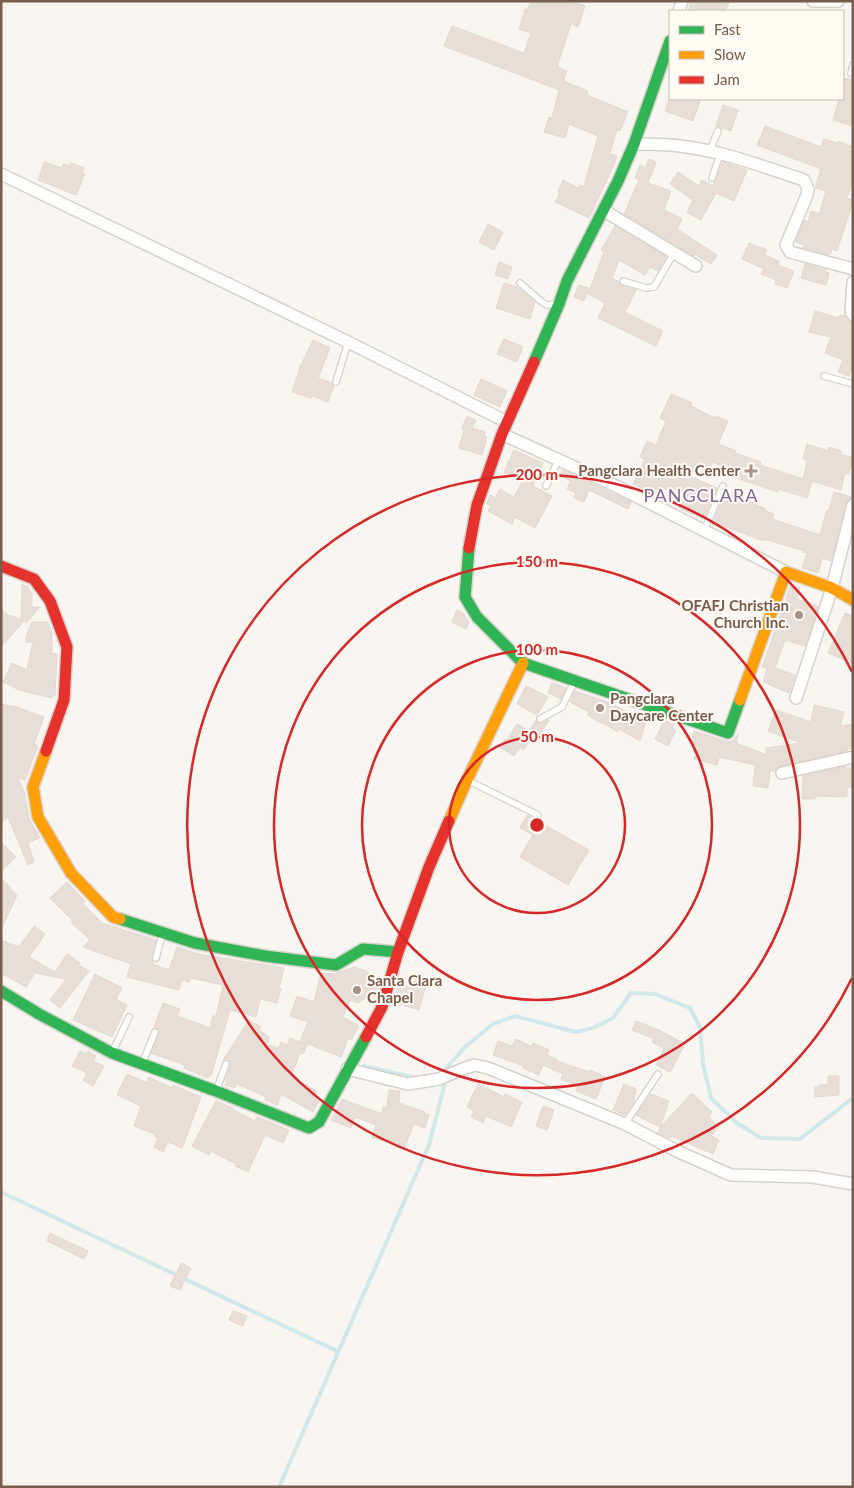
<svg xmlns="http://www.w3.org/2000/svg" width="854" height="1488" viewBox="0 0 854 1488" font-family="Lato,sans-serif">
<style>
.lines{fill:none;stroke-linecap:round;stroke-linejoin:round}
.stream{stroke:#d0e8ea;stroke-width:4}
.building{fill:#e6ded7;stroke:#e2d8d2}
.lane-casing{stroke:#d7d1cb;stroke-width:8}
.street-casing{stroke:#d7d1cb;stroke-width:14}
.fast-casing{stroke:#d9d2cb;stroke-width:14}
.slow-casing{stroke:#d9d2cb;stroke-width:14}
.jam-casing{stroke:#d9d2cb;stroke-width:14}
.lane{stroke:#fefefd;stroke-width:5.5}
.street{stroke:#fefefd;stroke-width:11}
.fast{stroke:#30b455;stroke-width:11}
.slow{stroke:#ff9f0a;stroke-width:11}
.jam{stroke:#e5322d;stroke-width:11}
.ring{fill:none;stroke:#d62828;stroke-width:2.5}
.poi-dot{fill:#a69286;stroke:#fffaf3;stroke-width:2}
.labels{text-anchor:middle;stroke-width:4;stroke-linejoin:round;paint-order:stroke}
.poi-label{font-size:15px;font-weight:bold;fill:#7a5c4d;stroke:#fffaf3;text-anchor:end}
.quarter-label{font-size:18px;letter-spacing:1px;fill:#846695;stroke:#fffaf3}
.centre{fill:#d62828;stroke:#fffaf3;stroke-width:2.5}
.ring-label{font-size:15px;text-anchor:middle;font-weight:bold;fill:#d62828;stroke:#fffaf3;stroke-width:4;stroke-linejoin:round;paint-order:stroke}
</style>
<rect width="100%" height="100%" fill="#f9f5f0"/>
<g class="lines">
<!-- stream -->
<g class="stream">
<path d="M364,1066L416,1078"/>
<path d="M442,1073L466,1046L493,1024L515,1016L576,1032L593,1028L613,1018L631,993L655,994L690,1008L700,1027L703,1064L711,1098L737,1123L761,1138L800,1139L853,1098"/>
<path d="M1,1192L337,1351"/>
<path d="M279,1487L429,1145L445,1083"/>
</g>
</g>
<!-- building -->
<g class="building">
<path d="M531,1H572L585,6L578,27L571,24L557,67L567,71L563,81L588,91L587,95L628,112L620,131L617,130L610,154L617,156L614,165L589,218L555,202L560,193L558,192L563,180L578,188L580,185L584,186L598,136L569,124L565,138L544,132L549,117L552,118L559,90L444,46L452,26L524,53L531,33L519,29L525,9L527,10Z"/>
<path d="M691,1H730L725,11H695L689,9Z"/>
<path d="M845,78L853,80V126L833,120L839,99H843V86Z"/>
<path d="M669,99H701L693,121L665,111Z"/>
<path d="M723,105L738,110L731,131L716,126Z"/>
<path d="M765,126L821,147L824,139L837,143L838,141L853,147V179L847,198L853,200V202L837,251L832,249L830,255L803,248L804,245L796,242L804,220L808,222L811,211L819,214L826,191L815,188L821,169L757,145Z"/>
<path d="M649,159L656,162L648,183L671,191L664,210L682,219L677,229L717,255L711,264L694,254V256L624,214L639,180L635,178L640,165L645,168Z"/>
<path d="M44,162L62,168L63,164L70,166L71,163L84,168L82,173L85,174L76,195L38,180Z"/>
<path d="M723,162L747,170L734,201L716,193L701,220L687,212L693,200L670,184L678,172L699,186L702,180L713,186Z"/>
<path d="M488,224L503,232L494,250L479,242Z"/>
<path d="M615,226L666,257L658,271L650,267L645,275L619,260L612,278L618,281L621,285L636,290L625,312L663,331L656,346L598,318L605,303L588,294L604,252L601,250Z"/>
<path d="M749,243L767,250L765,255L779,261L778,265L794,271L787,288L775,284L776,280L761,274L764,269L742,259Z"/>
<path d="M499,262L512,267L508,279L495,275Z"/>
<path d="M805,264L826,270V272L829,273L826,285L801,278Z"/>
<path d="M504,283L517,287L535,302L530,319L496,308Z"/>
<path d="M579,285L589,288L584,301L574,297Z"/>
<path d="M815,311L839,318L840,315L845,316L849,321L853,322V366L849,376L838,372L843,360L825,353L831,337L809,332Z"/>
<path d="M504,339L523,347L517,362L497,354Z"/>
<path d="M313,340L330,348L318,378L332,383L334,386L328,402L312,396L311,398L292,392L300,367Z"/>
<path d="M481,379L507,391L500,407L474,395Z"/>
<path d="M671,394L692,403L691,406L715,418L716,416L728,421L718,444L736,451L735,453L761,462L760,465L803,479L807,461L803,459L807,444L828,451L829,447L841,451L840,454L853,458L849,474L845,473L841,490L812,481L807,498L779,489L778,492L727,475L730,469L712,462L710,469L696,464L691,477L717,488L704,519L679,508L683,496L661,487L658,495L633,484L645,459L640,457L647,441L656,445L666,421L660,418Z"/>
<path d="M467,416L476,420L472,428L485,432L484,437H487L482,455L459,448L464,430L462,428Z"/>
<path d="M514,450L543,463L533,486L552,496L535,528L515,517L512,524L488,511L491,506L487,504L490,495L495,498L500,489L514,497L523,480L504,472Z"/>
<path d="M563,470L631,502L628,509L589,490L584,502L574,498L576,493L567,489L571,481L560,476Z"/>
<path d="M726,492L766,509V511L774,514L772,519L820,535L827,510H829L834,492L851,497L846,503L831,561L822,558L818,573L802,568L807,553L803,552L804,551L764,539L763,541L713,522Z"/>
<path d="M22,584L28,587L32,593V607H40L26,623V619L1,647V609L8,615L16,617L21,620Z"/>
<path d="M791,585L800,588L796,599L818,606L805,646L785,640L775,668L795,675L789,693L763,682L767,669L762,667Z"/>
<path d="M457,610L464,614L469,622L466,629L452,622Z"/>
<path d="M845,613L853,616V664L828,653Z"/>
<path d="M32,622H48L52,634V653L57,654L55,696L53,695L52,698L19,690L3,682L12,663L27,670L33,642H26V636Z"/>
<path d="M552,683L566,688L561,699L548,693Z"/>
<path d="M526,686L548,697L537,715L517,704Z"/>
<path d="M575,691L613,704L633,716L635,711L648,715L640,741L619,729L618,732L601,722V723L587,715L589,712L570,702Z"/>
<path d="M1,704L14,707V706L44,717L34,744L38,746L25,780L18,778L25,794L29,819L40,838L28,843L34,862L28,865L8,817L1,823Z"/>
<path d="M814,705L844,712L840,726L853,724V747L847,749V751L780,766L775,771H770L768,788L753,786L755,765L719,757L717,765L694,759L696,753L693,752L695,744L691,743L694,731L729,742L734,740L738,734L736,743L767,755L766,748L801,743L768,731L776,710L811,722Z"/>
<path d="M536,720L537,723L540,724L549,720L538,737L529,731Z"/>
<path d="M664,721L674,724L672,728L676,730L668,746L655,739Z"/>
<path d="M517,724L533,734L524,750L520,747L514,756L500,747L505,739L507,740Z"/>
<path d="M846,766V768H853V787H847V797L815,796V799H802L803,776Z"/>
<path d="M527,815L589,850L568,885L520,857L533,835L520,828Z"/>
<path d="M1,842L16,857L1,872Z"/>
<path d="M1,878L17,895L1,930Z"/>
<path d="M67,882L85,901L83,904L102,923L156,940L151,957L153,962V964L169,970L177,947L198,954L284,968L279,988L281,989L277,1003L260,999L256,1017L230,1010L211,1076L209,1075L208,1078L184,1068L185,1065L151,1053L159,1033L158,1029L154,1027L163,1003L180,1009L177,1016L210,1028L213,1016H216L223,985L191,978L189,982L182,980L179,990L127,977L131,964L83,947L90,940L71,922L73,921L50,898Z"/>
<path d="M34,926L45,934L29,957L55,972L67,954L80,963L78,965L89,971L60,1008L50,1000L66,979L35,973L26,987L1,973V940L19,947Z"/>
<path d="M354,967L367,971L373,984L378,986L374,996L369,995L358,1003L350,1000L343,1017L359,1026L351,1040L348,1039L341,1057L300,1041L308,1022L290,1016L297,996L314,1002L321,973L335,974Z"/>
<path d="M95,974L122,988L116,999L127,1005L112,1037L73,1020Z"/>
<path d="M415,979L427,982L419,1010L393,1002L399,983L412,988Z"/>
<path d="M249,1020L261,1027L259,1030L269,1037L267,1045L279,1048L281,1042L287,1045L290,1038L307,1045L303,1054L300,1053L291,1076L317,1091L313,1097L319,1101L313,1112L281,1094L277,1105L265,1100L266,1097L242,1086L237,1084L235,1088L225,1085L227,1082L225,1081L231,1064L228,1060H223Z"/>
<path d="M636,1021L659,1030L685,1044L670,1072L656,1065L664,1049L652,1042L654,1039L632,1030Z"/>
<path d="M516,1039L532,1047L533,1043L549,1050L547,1055L558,1060L557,1061L589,1072L591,1070L605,1077L596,1099L576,1091L578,1086L561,1079L563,1074L543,1065L539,1075L523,1068L524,1066L493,1055L498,1041L512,1046Z"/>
<path d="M80,1051L86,1054L88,1051L96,1056L93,1061L104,1066L93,1086L83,1080L87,1073L72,1066Z"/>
<path d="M127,1074L147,1083L149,1077L172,1088L173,1085L201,1097L182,1148L168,1142L163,1152L154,1147L158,1138L154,1136L155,1134L134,1126L141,1106L117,1095Z"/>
<path d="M828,1076H839V1095L815,1097V1087H819V1085L828,1084Z"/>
<path d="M478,1084L504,1097L505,1094L522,1102L511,1127L486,1116L483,1123L471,1117L474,1111L467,1107Z"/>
<path d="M624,1084L636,1089L634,1102L625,1115L613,1110Z"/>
<path d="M389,1090L400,1091L399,1103L425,1112V1114L429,1115L425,1128L414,1124L404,1149L386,1141L372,1138L376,1125L355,1117L351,1128L331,1120L342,1099L382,1114L383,1107H387Z"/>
<path d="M692,1093L712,1112L709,1117L719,1127L711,1136L719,1140L713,1154L671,1136L670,1138L658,1133L661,1126Z"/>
<path d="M651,1094L669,1101L660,1127L636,1115Z"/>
<path d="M216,1101L233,1108L232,1109L255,1121L257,1117L289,1130L283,1143L265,1135L248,1172L235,1166L236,1164L211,1151L209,1155L192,1146Z"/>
<path d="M543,1106L554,1110L547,1130L536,1126Z"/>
<path d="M50,1233L88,1251L84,1259L47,1241Z"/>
<path d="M181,1263L191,1268L180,1290L170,1286Z"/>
<path d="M233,1311L247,1316L243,1326L229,1320Z"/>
</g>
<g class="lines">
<!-- lane casing -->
<g class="lane-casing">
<g id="lane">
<path d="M851,73L853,65"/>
<path d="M709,152L718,131"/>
<path d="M712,178L720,154"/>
<path d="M623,281L646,288L654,287L674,253"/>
<path d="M520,283L543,303L547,305L556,304"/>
<path d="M824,376L853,384"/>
<path d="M336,382L348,342"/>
<path d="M546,486L559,459"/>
<path d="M704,531L723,486"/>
<path d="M540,719L562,707L574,682"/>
<path d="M467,780L538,815"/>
<path d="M156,958L162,935"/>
<path d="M112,1053L129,1017"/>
<path d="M142,1064L155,1032"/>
<path d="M216,1091L226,1064"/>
<path d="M625,1124L658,1074"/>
</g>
</g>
<!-- street casing -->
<g class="street-casing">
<g id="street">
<path d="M813,1H838"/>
<path d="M679,11L682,1"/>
<path d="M634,144C649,144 665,144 680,146C723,151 764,167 804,180L808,189L807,195L786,245L790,252L853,269"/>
<path d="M1,174L348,342L507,422"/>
<path d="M603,210L696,266"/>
<path d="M853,282L851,312L853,315"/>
<path d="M502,434L616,486L786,572"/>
<path d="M796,698L832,588L853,505"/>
<path d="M782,773L853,757"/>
<path d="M347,1069L408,1084L439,1079L465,1068L475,1065L488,1068L625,1124L679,1152L731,1175L813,1177L853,1184"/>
</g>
</g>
<!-- fast casing -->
<g class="fast-casing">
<g id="fast">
<path d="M534,362L559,304L567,281L618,181L634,144L670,41"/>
<path d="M469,548L465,597L477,617L523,663L728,733L740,700"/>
<path d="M120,919L195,943L265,956L336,965L363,949L398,952"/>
<path d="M1,991L39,1014L112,1053L216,1091L309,1128L319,1122L366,1037"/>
</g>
</g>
<!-- slow casing -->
<g class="slow-casing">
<g id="slow">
<path d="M740,700L786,572L832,588L853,600"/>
<path d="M46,751L33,787L38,817L71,873L113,917L120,919"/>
<path d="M449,821L467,780L523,663"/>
</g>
</g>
<!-- jam casing -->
<g class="jam-casing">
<g id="jam">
<path d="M469,548L477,505L502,434L534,362"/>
<path d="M1,566L34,579L50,601L67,647L64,700L46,751"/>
<path d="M366,1037L382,1007L398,952L429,867L449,821"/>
</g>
</g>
<!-- lane -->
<use href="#lane" class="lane"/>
<!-- street -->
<use href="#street" class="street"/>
<!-- fast -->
<use href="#fast" class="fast"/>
<!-- slow -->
<use href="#slow" class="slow"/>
<!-- jam -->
<use href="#jam" class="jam"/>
</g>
<!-- distance rings -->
<g class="ring">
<circle cx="537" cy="825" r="88"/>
<circle cx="537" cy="825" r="175"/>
<circle cx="537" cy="825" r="263"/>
<path d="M852 978A350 350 0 1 1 852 672"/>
</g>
<!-- markers -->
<g class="poi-dot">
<path d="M748.5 463.5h5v5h5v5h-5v5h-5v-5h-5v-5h5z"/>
<circle cx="799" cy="615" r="5"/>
<circle cx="600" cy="708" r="5"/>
<circle cx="357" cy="990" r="5"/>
</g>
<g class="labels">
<!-- poi labels -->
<g class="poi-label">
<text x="740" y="476">Pangclara Health Center</text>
<text x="789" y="611">OFAFJ Christian<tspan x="789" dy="17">Church Inc.</tspan></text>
<text x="610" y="704" text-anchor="start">Pangclara<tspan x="610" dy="17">Daycare Center</tspan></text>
<text x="367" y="986" text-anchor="start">Santa Clara<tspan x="367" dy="17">Chapel</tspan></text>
</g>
<!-- quarter labels -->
<g class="quarter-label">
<text x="701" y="502">PANGCLARA</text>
</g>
</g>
<circle cx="537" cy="825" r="8" class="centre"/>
<g class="ring-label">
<text x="537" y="480">200 m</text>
<text x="537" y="567">150 m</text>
<text x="537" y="655">100 m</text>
<text x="537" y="742">50 m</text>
</g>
<!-- border -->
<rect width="854" height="1488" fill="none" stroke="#7a5c4d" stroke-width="5"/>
<!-- legend -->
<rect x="669" y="10" width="175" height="90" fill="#fffaf3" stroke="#cabbb1"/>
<rect x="679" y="26" width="25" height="8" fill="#30b455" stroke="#cabbb1"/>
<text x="714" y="35" font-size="15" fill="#7a5c4d">Fast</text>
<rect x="679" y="51" width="25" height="8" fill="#ff9f0a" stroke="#cabbb1"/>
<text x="714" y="60" font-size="15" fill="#7a5c4d">Slow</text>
<rect x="679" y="76" width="25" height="8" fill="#e5322d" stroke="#cabbb1"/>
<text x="714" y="85" font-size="15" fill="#7a5c4d">Jam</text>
</svg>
